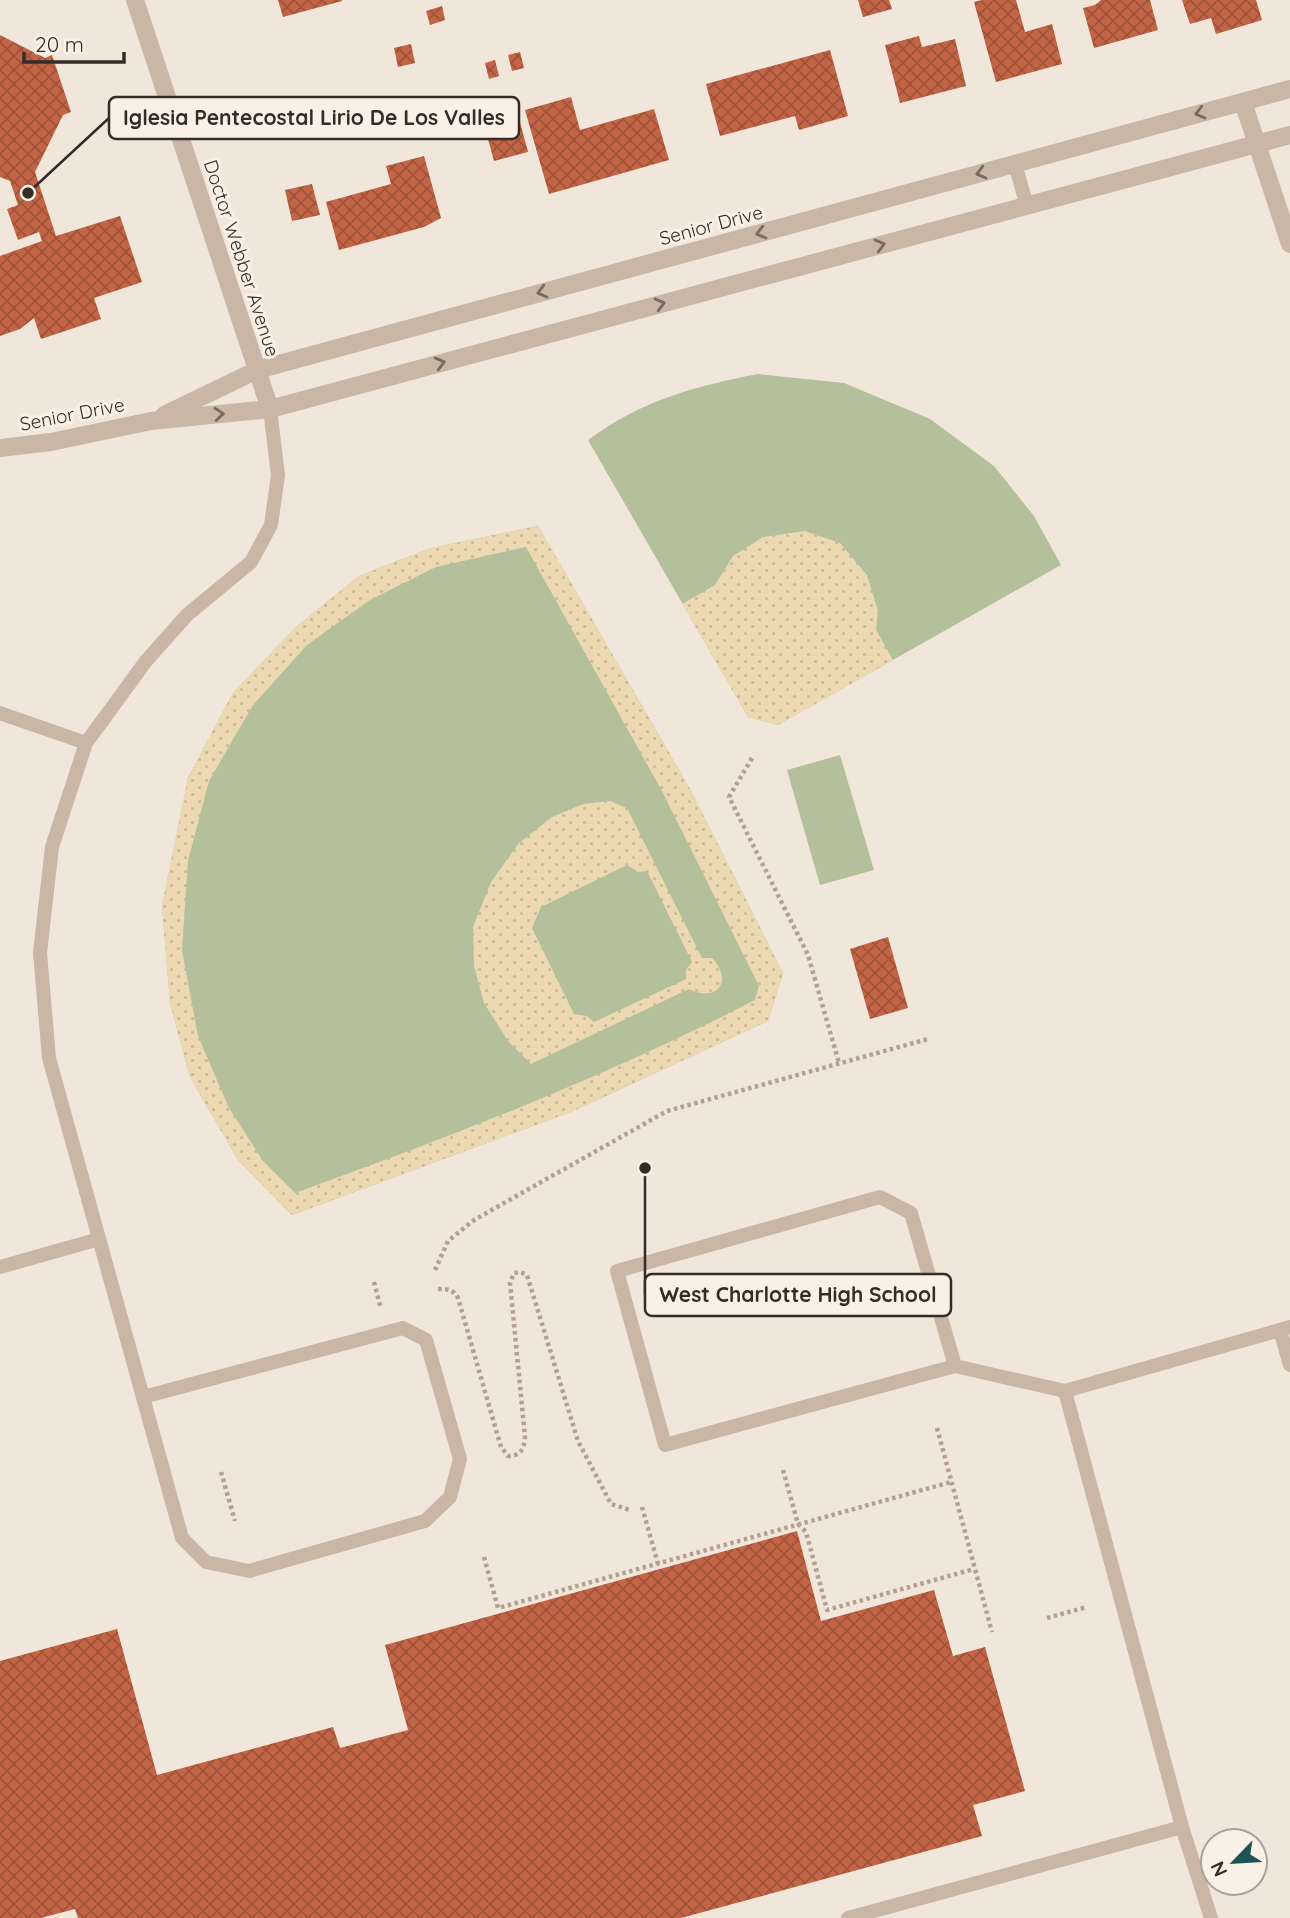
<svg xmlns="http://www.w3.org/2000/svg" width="1290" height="1918" viewBox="0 0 1290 1918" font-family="Quicksand,sans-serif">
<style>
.grass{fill:#b3c09b}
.sand{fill:url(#sand-dots);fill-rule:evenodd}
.building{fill:url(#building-cross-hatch)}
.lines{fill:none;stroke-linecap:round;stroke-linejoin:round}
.path{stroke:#b4a091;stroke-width:4.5;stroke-dasharray:3.5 3.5;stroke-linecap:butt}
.lane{stroke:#c9b6a6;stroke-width:14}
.street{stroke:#c9b6a6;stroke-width:18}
.oneway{stroke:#786a60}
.labels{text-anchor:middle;stroke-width:6;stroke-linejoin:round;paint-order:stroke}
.street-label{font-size:19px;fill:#352b27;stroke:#f9f0e6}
.leader{fill:none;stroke:#352b27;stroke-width:2.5}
.callout-dot{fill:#352b27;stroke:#f9f0e6;stroke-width:2.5}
.callout{fill:#f9f0e6;stroke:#352b27;stroke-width:2.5}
.callout-label{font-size:21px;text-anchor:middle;font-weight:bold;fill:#352b27}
</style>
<defs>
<pattern id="sand-dots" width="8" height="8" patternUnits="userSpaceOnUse" patternTransform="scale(1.75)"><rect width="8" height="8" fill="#ecd8b1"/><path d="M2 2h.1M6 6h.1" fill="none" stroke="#cbba98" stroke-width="1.8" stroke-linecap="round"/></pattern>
<pattern id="building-cross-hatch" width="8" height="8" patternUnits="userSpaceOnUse" patternTransform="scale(1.75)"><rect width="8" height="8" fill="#c36446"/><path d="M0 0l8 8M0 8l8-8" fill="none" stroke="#9f533a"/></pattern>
</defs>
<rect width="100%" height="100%" fill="#f1e6da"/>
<!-- grass -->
<g class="grass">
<path d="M758,374L844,383L930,419L994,466L1034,516L1061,565L778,725L748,717L588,440C640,401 695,386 758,374Z"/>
<path d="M538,526L690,789L783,973L768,1021L571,1112L292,1215L238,1160L190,1077L170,1003L162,906L188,778L233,693L296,627L359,576L431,548Z"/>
<path d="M840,755L874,870L820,885L787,770Z"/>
</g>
<!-- sand -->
<g class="sand">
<path d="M538,526L690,789L783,973L768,1021L571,1112L292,1215L238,1160L190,1077L170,1003L162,906L188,778L233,693L296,627L359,576L431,548ZM526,547L663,793L759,986L755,1000C607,1076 451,1137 295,1193L263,1161L229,1108L198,1036L182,950L188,861L209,781L253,705L307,645L370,600L436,567Z"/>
<path d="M805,531L840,543L867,575L878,611L876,630L893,660L778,725L748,717L682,604L715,585L733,556L763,537Z"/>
<path d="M610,801L627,808L702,958H712C735,982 715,1003 689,989L531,1064L508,1041L484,1003L474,966L473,927L491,882L519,843L552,817L583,804ZM627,865L638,872L647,871L692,962L686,970V979L594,1022L587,1016L574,1014L532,928L541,907Z"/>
</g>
<!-- building -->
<g class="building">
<path d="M278,0H342V1L283,17Z"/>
<path d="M858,0H889L892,9L863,17Z"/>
<path d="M982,0H1016L1025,32L1052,24L1062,64L996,82L974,2Z"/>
<path d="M1101,0H1150L1158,30L1094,48L1083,8L1095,5Z"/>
<path d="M1182,0H1256L1262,20L1216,34L1211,18L1190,24Z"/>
<path d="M442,6L445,20L430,25L426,11Z"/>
<path d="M0,35L45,58L52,55L71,112L63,115L35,172L56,236L120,216L142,282L94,298L101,319L41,339L34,318L20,329L0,336V256L42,241L39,232L18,240L7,209L18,205L10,181L0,177Z"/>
<path d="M919,36L922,47L955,39L966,86L900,103L885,45Z"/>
<path d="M411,44L415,63L398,67L394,48Z"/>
<path d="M830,50L848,116L799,130L795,116L720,136L706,84Z"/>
<path d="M520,52L524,68L512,71L508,55Z"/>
<path d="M495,60L499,76L489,79L485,63Z"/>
<path d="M571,97L580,130L654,109L669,160L549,194L525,110Z"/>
<path d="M517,111L528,152L494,161L483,121Z"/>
<path d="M424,156L441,218L424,227L339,250L326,202L391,184L386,166Z"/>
<path d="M312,184L320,215L292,221L285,190Z"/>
<path d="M888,937L908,1008L870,1019L850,949Z"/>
<path d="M797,1531L821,1621L934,1590L953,1656L985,1647L1025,1791L973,1805L982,1836L681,1918H78L75,1909L41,1918H0V1661L117,1629L157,1775L333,1727L340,1748L408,1730L385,1645Z"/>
</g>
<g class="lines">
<!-- path -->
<g class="path">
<path d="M752,758L729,797L808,955L839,1063"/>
<path d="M435,1270L448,1241L474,1220L667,1111L928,1039"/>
<path d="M374,1282L381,1309"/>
<path d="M438,1289C448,1289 453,1289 458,1298L501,1447L508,1456C521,1456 524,1449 525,1437L510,1283L514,1273L520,1272L527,1275L578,1441L611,1504L630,1510"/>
<path d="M937,1428L992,1632"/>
<path d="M783,1470L798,1524L806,1532L827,1610L974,1569"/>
<path d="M221,1472L235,1521"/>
<path d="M642,1507L658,1564"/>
<path d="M484,1557L498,1608L951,1482"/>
<path d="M1047,1618L1087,1607"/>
</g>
<!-- lane -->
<g class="lane">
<path d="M1015,164L1027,206"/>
<path d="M0,713L86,743"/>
<path d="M0,1267L99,1239"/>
<path d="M1290,1327L1280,1330L1290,1365"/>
<path d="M955,1366L911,1213L880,1197L617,1271L665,1445L955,1366L1065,1391L1280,1330"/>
<path d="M1065,1391L1182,1827L1211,1918"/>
<path d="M143,1397L403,1328L426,1340L460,1459L450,1497L425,1521L249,1571L206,1562L182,1538L49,1058L40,953L52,847L86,743L146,661L187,615L251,562L271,525L278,475L270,409"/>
<path d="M848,1918L1182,1827"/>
</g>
<!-- street -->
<g class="street">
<path d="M135,0L270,409"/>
<path d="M1243,102L1290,244"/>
<path d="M164,415L257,370L1290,89"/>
<path d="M0,448L51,442L151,421L270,409L1290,135"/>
</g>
</g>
<!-- one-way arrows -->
<defs><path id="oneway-chevron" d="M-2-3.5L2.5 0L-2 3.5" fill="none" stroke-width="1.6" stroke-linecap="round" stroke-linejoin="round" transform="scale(1.75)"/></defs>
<g class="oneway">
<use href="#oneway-chevron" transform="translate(1200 113) rotate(165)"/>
<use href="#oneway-chevron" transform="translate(981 173) rotate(165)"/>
<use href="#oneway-chevron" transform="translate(761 233) rotate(165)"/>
<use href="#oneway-chevron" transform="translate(880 245) rotate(-15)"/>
<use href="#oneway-chevron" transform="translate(542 292) rotate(165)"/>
<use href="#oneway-chevron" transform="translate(660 304) rotate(-15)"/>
<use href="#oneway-chevron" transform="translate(440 363) rotate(-15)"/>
<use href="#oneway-chevron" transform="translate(219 414) rotate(-5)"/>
</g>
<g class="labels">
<!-- street labels -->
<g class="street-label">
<text transform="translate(711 225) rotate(-15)" y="7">Senior Drive</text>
<text transform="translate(242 258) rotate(72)" y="7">Doctor Webber Avenue</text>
<text transform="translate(72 414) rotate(-11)" y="7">Senior Drive</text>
</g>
</g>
<!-- callouts -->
<path class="leader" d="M28 193L109 118M645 1168L645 1295"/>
<g class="callout-dot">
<circle cx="28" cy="193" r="7"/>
<circle cx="645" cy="1168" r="7"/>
</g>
<g class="callout">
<rect x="109" y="97" width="410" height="42" rx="7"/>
<rect x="645" y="1274" width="306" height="42" rx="7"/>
</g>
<g class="callout-label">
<text x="314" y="125">Iglesia Pentecostal Lirio De Los Valles</text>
<text x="798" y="1302">West Charlotte High School</text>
</g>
<!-- north arrow -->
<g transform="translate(1234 1862) rotate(245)"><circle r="33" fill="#f9f0e6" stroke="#aba19a" stroke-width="2"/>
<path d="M0-5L12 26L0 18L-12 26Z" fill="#1e5256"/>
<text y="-10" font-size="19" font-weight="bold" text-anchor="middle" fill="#352b27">N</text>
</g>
<!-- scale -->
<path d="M24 52v10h100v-10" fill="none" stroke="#352b27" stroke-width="3.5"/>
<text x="35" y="52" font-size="21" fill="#352b27" stroke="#f9f0e6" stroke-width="5" paint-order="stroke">20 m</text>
</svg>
